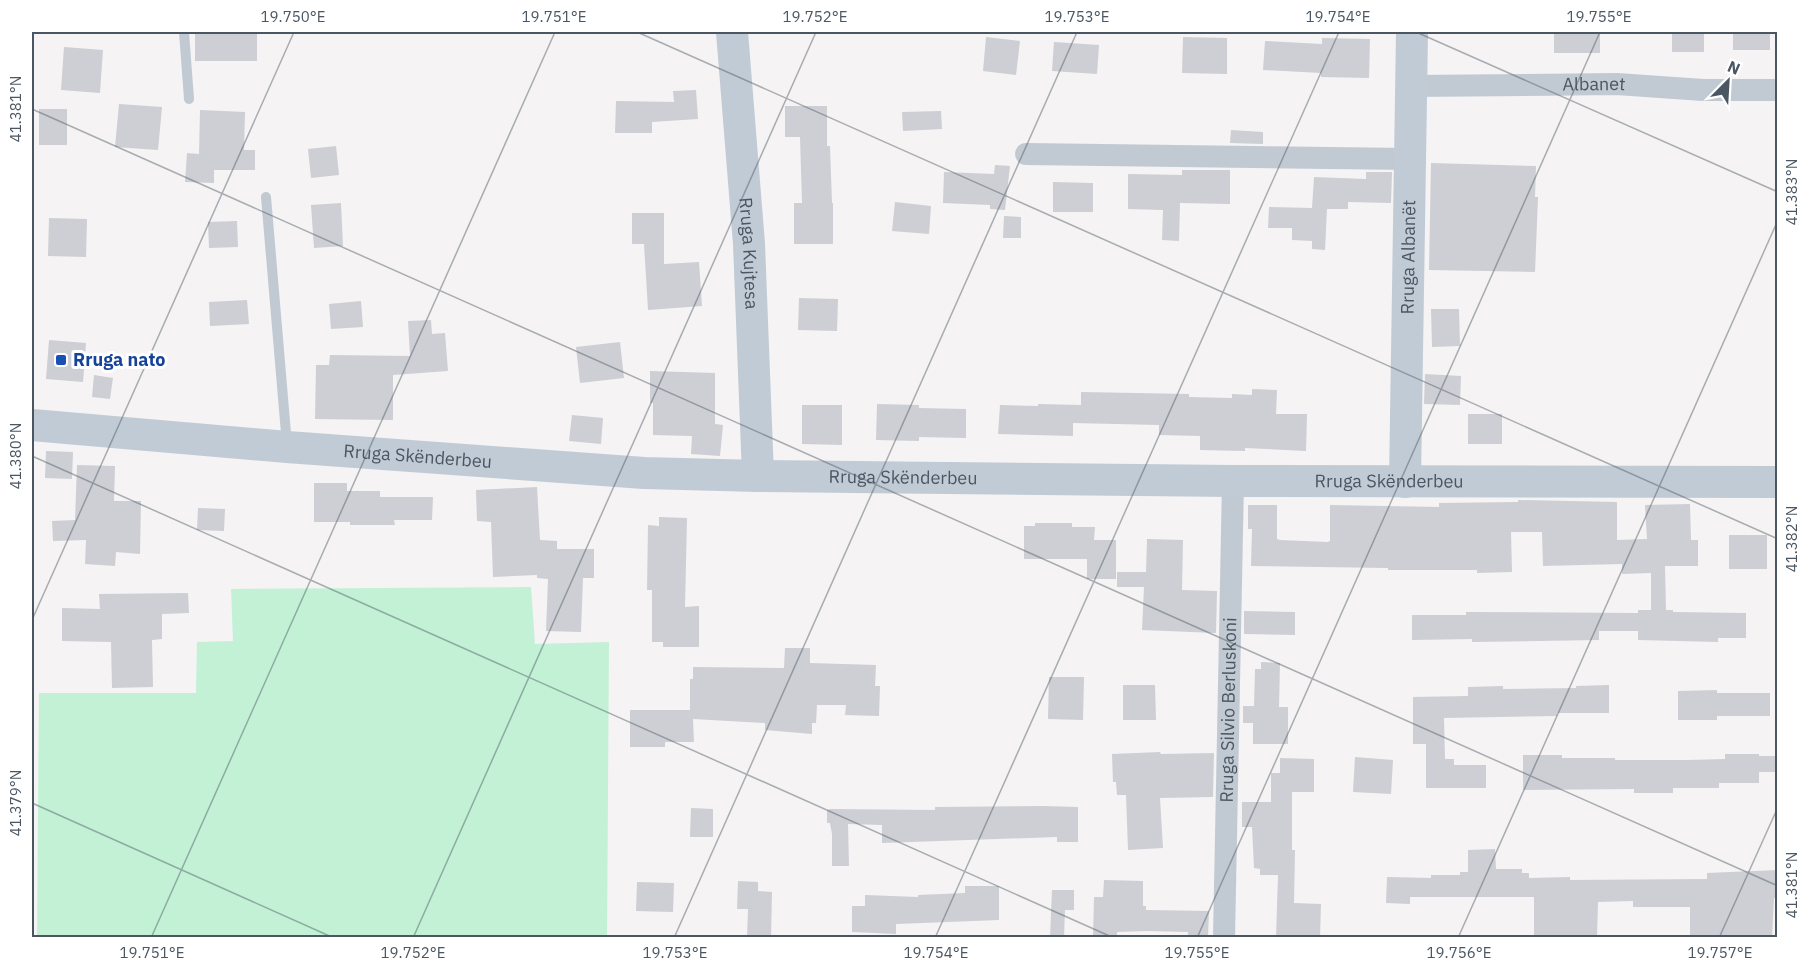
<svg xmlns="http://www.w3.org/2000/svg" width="1809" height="969" viewBox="0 0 1809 969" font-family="'IBM Plex Sans',sans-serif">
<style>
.green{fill:#c3f1d5}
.building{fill:#cdcfd5}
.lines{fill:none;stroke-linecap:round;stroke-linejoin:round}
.lane{stroke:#c1cad2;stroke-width:10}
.street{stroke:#c1cad2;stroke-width:22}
.secondary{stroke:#c1cbd6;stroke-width:32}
.ticks{fill:none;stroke:#4a5661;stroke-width:1.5;stroke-opacity:0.45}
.transit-dot{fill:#1a4fb4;stroke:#fff;stroke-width:2}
.labels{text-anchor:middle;stroke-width:6;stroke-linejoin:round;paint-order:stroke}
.street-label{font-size:18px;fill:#4a5661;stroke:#fff}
.transit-label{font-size:18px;font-weight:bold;fill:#164399;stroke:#fff;text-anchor:start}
.neatline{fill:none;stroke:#4a5661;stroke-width:2}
.ticks-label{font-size:15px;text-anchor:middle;fill:#4a5661}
</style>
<rect width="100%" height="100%" fill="#f5f3f3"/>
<!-- green -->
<path class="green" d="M531,587L535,644L609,642L607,937H37L39,693H196L197,642L233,641L231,589Z"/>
<!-- building -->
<g class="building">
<rect x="195" y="32" width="62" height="29"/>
<rect x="1554" y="32" width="46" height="21"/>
<rect x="1672" y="32" width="32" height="20"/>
<rect x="1733" y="32" width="37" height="18"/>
<path d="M986,37L1020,41L1016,75L983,71Z"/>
<path d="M1183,37L1227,38V74L1182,73Z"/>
<path d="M1322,38L1370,39L1369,78L1321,77V73L1263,70L1265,41L1322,44Z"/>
<path d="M1054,42L1099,45L1097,74L1052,71Z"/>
<path d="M64,47L103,50L100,93L61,90Z"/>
<path d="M696,90L698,119L652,122V133H615L616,101L674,102L673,91Z"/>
<path d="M119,104L162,107L158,150L115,147Z"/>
<path d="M785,106H827V146H830L832,203H833V244H794V203H802L800,137H785Z"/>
<rect x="39" y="109" width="28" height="36"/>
<path d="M200,110L245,112L244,150H255V170H214V183L185,182L187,153L199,154Z"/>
<path d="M941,111L942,129L903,131L902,112Z"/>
<path d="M1231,130L1263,132V144L1230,143Z"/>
<path d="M336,146L339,175L311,178L308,149Z"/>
<path d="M1431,163L1536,166L1535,197H1538L1535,272L1429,270Z"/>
<path d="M995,165L1010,166L1005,210L990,209V205L943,203L944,172L994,174Z"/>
<path d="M1182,170H1230V204L1180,203L1179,241L1162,240L1163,210L1128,209V174L1182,175Z"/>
<path d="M1366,172H1392L1391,203L1348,202V209H1327L1325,250L1312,249V241L1292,240V228H1268L1269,207L1312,208L1314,177L1366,179Z"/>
<path d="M1053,182L1093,183V212H1053Z"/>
<path d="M895,202L931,206L929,234L892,231Z"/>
<path d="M341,203L343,246L314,248L311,205Z"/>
<path d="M632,213H664V264L699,262L702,306L648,310L644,244H632Z"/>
<path d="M1004,216L1021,217V238H1003Z"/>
<path d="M49,218L87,219L86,257L48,256Z"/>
<path d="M237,221L238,247L209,248L208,222Z"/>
<path d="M799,298L838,299L837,331L798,330Z"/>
<path d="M247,300L249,324L210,326L209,302Z"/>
<path d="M361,301L363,327L331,329L329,304Z"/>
<path d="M1431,309H1459L1460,346L1432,347Z"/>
<path d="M431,320L432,334L445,333L448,371L393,375V420L315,419L316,365H329L330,355L410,356L408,321Z"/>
<path d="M49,340L86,343L83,382L46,379Z"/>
<path d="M620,342L624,378L580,383L576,347Z"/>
<path d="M650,371L715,373V424L723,425L720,456L691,454L692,436L653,435V403H650Z"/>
<path d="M1425,374L1461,376L1460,405L1424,404Z"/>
<path d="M94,375L113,378L110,399L92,397Z"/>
<path d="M1252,389L1277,390L1276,414H1307L1306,451L1245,448V451L1200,450V436L1159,435V425L1073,423V436L998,434L1000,405L1038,406V404L1081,405V392L1189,394V397L1232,398V394L1252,395Z"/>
<path d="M877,404L919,405V408L966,409V438L919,437V441L876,440Z"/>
<path d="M802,405H842V445L802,444Z"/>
<rect x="1468" y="414" width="34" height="30"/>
<path d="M572,415L603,418L601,444L569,441Z"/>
<path d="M46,451L73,452L72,479L45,478Z"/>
<path d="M77,465L115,466L114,501H141L140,554L116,552L115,566L85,564L86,540L53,541L52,521L75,520Z"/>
<path d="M314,483H347V491H380V497H433L432,520H394L395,525H350V522H314Z"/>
<path d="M537,487L540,540L557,541V549H594V578H583L581,632L546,631L548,579L537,578V575L493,577L491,522L477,521L476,490Z"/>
<path d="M1518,500L1617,502V540L1647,539L1645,505L1690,504L1691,540H1698V566H1665L1666,610H1673V612L1746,613V638H1718V642L1638,640V631H1599V640L1472,642V639L1412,640V615H1466V612L1638,613V610H1651V573L1622,574V564L1543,566L1542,532H1511L1512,572L1477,573V570H1388V568L1251,566L1252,529H1248V505H1277V539L1280,540L1328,542L1330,541V505L1439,507V503L1518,502Z"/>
<path d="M198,508L225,509L224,531L197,530Z"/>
<path d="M659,517L687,518L685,607L699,606V647H663V642H652V590H647L648,525L659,526Z"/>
<path d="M1035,523H1072V527H1095L1094,540H1116V579H1087V559H1024V526H1035Z"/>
<rect x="1729" y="535" width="38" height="34"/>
<path d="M1147,539L1183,540L1182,590L1217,591L1216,633L1142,630L1144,587H1117V572H1146Z"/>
<path d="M188,593L189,613L162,614V639L152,640L153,687L112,688L111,642L62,641V608L100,609L99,594Z"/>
<path d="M1244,611L1295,612V635L1244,634Z"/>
<path d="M785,648H810V663L876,665L875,686H880L879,716L845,715L846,705H817L816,723H812V734L765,730V723L693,719L694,742H665V747H630V710H690V679H693V667L784,668Z"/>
<path d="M1261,662L1280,663L1279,707H1288V744H1253V723H1243V706H1254L1255,669H1261Z"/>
<path d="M1049,677H1084L1083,720L1048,719Z"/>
<path d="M1123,685H1155L1156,720H1123Z"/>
<path d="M1609,685V713H1557V716L1444,718L1445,759H1454V765H1486V788H1426V744H1413V697L1468,696V687L1503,686V689L1576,688V686Z"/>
<path d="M1717,690V693H1770V716H1717V720H1678V691Z"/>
<path d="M1160,752L1161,754L1214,753L1213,797L1160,798L1163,848L1128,850L1126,795H1117L1116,782H1113L1112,754Z"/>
<path d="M1725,754H1759V756H1777V772H1759V783H1719V788H1673V793H1634V789L1523,790V755H1562V758H1615V760H1687L1725,759Z"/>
<path d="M1355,757L1393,760L1391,794L1353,792Z"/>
<path d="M1280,758L1314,759V792H1292V850H1295L1294,903L1321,904L1320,938H1276L1278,875H1260V869L1254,868L1252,827H1242V802H1271V773H1280Z"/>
<path d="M1043,806L1078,807V842H1057V837L882,843V825L848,824L849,866H832V834L830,823H827V810L830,809L935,810V807Z"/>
<path d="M691,808L713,809V837H690Z"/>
<path d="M1495,849L1496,869H1522V873H1529V878L1570,877V880L1707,879V873L1778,870V898H1774L1772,938H1690V907H1633V901L1598,902L1597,938H1534V897H1410V904L1386,903L1387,877L1431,878V875H1460V872H1468V850Z"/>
<path d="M1104,880L1143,881V906H1146V910L1209,911L1208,938H1188V932L1147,931L1117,932V938H1093L1094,897H1103Z"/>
<path d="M738,881L758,882V891L772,892L771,938H747L748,909H737Z"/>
<path d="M637,882L674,883L673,912L636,911Z"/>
<path d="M965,886H999V920L896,924V934L852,932V906H865V895L918,897V895L965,893Z"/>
<path d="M1052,890H1074V910H1065L1064,938H1050Z"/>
</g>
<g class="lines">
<!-- lane -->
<g class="lane">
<path d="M184,32L189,99"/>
<path d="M266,197L287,445"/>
</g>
<!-- street -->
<g class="street">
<path id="s1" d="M1411,86L1617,84L1703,90H1778"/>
<path d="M1026,154L1410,159"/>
<path id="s2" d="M1224,938L1233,481"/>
</g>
<!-- secondary -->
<g class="secondary">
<path id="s3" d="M732,32L749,244L758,476"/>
<path id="s4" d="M32,425L287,447L644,473L758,476L1233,481L1778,482"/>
<path id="s5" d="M1405,482L1412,32"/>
</g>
</g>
<!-- ticks -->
<path class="ticks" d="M637,32L1778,539M1416,32L1778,192M32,33V32M32,109L1778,886M32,456L1114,938M32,620L294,32M32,803L334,938M151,938L555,32M413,938L816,32M674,938L1077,32M935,938L1339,32M1197,938L1600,32M1458,938L1778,220M1719,938L1778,807"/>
<!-- markers -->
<rect class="transit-dot" x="55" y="354" width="12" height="12" rx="3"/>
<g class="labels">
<!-- street labels -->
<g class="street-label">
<text dy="6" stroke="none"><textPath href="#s1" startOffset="183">Albanet</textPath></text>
<text dy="6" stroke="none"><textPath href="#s3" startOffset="222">Rruga Kujtesa</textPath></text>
<text dy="6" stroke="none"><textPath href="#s5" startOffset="225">Rruga Albanët</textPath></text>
<text dy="6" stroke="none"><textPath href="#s4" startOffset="387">Rruga Skënderbeu</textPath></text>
<text dy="6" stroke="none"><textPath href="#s4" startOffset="873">Rruga Skënderbeu</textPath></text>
<text dy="6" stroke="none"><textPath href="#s4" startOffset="1359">Rruga Skënderbeu</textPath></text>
<text dy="6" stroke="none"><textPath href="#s2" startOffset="228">Rruga Silvio Berluskoni</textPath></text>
</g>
<!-- transit labels -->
<g class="transit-label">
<text x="73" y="366">Rruga nato</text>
</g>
</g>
<!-- border -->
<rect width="1809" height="969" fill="none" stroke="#ffffff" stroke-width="66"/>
<!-- north arrow -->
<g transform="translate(1728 81) rotate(24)" stroke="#ffffff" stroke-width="4.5" paint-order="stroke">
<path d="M0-4.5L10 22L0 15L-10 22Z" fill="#4a5661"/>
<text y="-9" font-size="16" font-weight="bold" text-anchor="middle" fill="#4a5661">N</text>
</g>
<rect x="33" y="33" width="1743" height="903" class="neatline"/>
<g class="ticks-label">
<text x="293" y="22">19.750°E</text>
<text x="554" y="22">19.751°E</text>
<text x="815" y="22">19.752°E</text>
<text x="1077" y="22">19.753°E</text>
<text x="1338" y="22">19.754°E</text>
<text x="1599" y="22">19.755°E</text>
<text transform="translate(16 109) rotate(-90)" y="5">41.381°N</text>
<text transform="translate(1792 192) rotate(-90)" y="5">41.383°N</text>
<text transform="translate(16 456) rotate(-90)" y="5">41.380°N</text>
<text transform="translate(1792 539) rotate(-90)" y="5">41.382°N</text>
<text transform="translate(16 803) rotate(-90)" y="5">41.379°N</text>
<text transform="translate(1792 885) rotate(-90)" y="5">41.381°N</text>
<text x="152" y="958">19.751°E</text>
<text x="413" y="958">19.752°E</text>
<text x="675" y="958">19.753°E</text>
<text x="936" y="958">19.754°E</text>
<text x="1197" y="958">19.755°E</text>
<text x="1459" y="958">19.756°E</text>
<text x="1720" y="958">19.757°E</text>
</g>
</svg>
